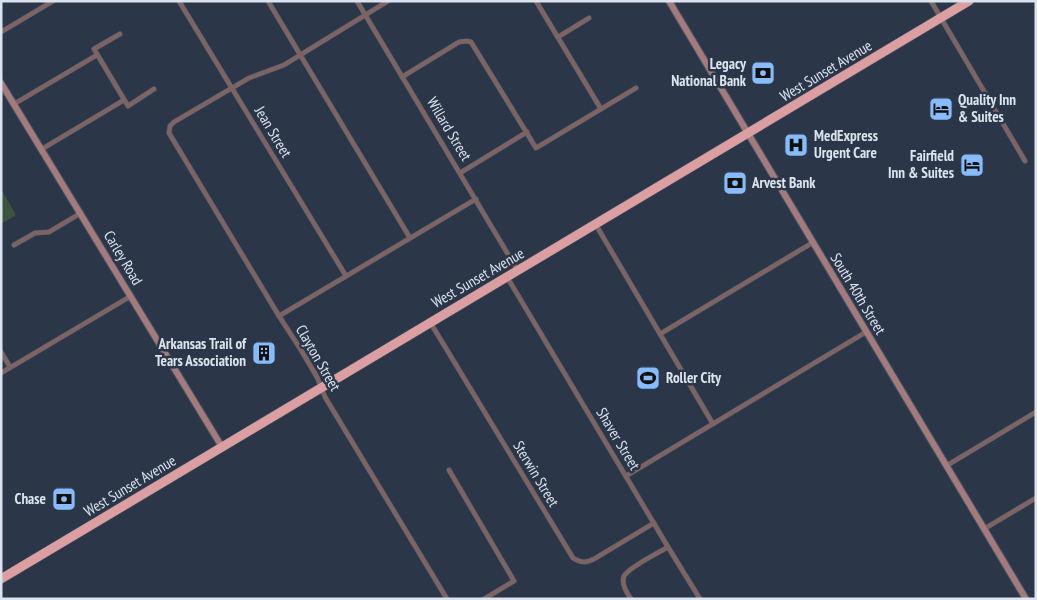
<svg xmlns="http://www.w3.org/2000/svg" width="1037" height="600" viewBox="0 0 1037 600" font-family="'PT Sans Narrow',sans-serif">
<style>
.grass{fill:#3d533d}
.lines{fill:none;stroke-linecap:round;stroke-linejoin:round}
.street-casing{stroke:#475363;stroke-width:5.5}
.secondary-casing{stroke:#475363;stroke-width:8}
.highway-casing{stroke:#475363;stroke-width:10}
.street{stroke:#7c6364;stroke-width:4.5}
.secondary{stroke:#a37b7d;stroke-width:6}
.highway{stroke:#db9ea1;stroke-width:9}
.labels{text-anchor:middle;stroke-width:5;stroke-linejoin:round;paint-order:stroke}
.poi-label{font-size:15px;font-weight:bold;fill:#dbe3ee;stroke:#2b3748;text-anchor:end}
.street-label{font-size:15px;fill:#dbe3ee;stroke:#2b3748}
</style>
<rect width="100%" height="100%" fill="#2b3748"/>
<!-- grass -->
<path class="grass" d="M1,189L16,215L1,224Z"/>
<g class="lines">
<!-- street casing -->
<g class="street-casing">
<g id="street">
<path d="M179,1L346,276"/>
<path d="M268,1L410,238"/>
<path d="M357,1L518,271"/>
<path d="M388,1L284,65L249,78L174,122L170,126L169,133L279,316L301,350L317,377L325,397L447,599"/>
<path d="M536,1L601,109"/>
<path d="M931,1L1025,161"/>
<path d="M1,32L53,1"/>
<path d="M120,34L94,49L128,106L154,89"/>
<path d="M558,37L589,18"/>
<path d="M402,77L459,42L467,41L471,42L536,148L636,88"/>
<path d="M14,104L97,55"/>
<path d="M42,149L124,100"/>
<path d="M460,173L527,132"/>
<path d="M596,225L713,424"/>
<path d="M14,245L35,233L49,232L81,213"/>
<path d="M507,277L668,547C658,553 629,567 624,576C621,584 627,593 631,599"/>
<path d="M279,316L476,199"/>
<path d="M430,322L573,558C581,563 586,563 594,559L654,523"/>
<path d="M660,334L812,243"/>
<path d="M1,352L10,367"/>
<path d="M1,373L131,296"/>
<path d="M946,466L1036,412"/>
<path d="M449,470L514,581L484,599"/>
<path d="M626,476L866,332"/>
<path d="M984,529L1036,498"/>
<path d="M668,547L700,599"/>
</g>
</g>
<!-- secondary casing -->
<g class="secondary-casing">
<g id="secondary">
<path d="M669,1L1026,599"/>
<path d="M1,83L222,447"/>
</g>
</g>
<!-- highway casing -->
<g class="highway-casing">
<path id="highway" d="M1,579L969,1"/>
</g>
<!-- street -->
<use href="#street" class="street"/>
<!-- secondary -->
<use href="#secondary" class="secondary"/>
<!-- highway -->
<use href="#highway" class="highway"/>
</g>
<!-- icons -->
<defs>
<g id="bank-square" transform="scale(1.25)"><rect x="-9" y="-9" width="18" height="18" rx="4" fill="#88bbfc" stroke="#2b3748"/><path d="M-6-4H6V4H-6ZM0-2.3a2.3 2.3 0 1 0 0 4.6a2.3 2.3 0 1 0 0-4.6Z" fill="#111"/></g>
<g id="hotel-square" transform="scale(1.25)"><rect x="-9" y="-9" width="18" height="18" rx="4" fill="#88bbfc" stroke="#2b3748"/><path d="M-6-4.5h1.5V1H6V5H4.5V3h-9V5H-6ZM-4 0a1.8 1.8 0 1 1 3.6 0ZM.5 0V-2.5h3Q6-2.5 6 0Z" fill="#111"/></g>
<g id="hospital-square" transform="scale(1.25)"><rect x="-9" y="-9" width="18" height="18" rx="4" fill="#88bbfc" stroke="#2b3748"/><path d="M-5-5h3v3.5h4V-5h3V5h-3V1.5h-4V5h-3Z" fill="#111"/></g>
<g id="building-square" transform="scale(1.25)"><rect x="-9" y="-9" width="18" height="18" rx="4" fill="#88bbfc" stroke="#2b3748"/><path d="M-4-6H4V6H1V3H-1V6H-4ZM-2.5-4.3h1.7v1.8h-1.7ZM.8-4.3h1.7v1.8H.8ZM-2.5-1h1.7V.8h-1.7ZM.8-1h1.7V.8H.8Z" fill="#111"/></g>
<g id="stadium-square" transform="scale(1.25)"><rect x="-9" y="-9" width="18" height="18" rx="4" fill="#88bbfc" stroke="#2b3748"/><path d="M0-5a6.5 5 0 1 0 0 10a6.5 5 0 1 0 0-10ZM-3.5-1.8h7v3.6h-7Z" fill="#111"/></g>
</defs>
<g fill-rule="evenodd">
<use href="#bank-square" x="763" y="73"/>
<use href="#hotel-square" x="941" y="109"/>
<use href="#hospital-square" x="796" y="145"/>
<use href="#hotel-square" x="972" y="165"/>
<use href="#bank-square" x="735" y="183"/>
<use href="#building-square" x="264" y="353"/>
<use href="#stadium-square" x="648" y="378"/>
<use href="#bank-square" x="64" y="499"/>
</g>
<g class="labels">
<!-- poi labels -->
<g class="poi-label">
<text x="746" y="69">Legacy<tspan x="746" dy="17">National Bank</tspan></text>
<text x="958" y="105" text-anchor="start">Quality Inn<tspan x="958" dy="17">&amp; Suites</tspan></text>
<text x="814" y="141" text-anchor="start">MedExpress<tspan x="814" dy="17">Urgent Care</tspan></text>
<text x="954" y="161">Fairfield<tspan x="954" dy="17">Inn &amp; Suites</tspan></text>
<text x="752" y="188" text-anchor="start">Arvest Bank</text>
<text x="246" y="349">Arkansas Trail of<tspan x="246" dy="17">Tears Association</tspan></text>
<text x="666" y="383" text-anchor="start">Roller City</text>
<text x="46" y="504">Chase</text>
</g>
<!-- street labels -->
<g class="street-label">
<text transform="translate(826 71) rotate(-31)" y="5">West Sunset Avenue</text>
<text transform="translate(449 129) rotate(59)" y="5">Willard Street</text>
<text transform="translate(273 132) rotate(59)" y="5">Jean Street</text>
<text transform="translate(123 258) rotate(59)" y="5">Carley Road</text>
<text transform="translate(478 278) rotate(-30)" y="5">West Sunset Avenue</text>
<text transform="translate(858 294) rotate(59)" y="5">South 40th Street</text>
<text transform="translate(318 358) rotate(60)" y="5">Clayton Street</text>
<text transform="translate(618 439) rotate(59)" y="5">Shaver Street</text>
<text transform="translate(536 474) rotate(59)" y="5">Sterwin Street</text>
<text transform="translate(130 486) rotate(-31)" y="5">West Sunset Avenue</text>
</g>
</g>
<!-- border -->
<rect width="1037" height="600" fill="none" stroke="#dbe3ee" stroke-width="5"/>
</svg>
